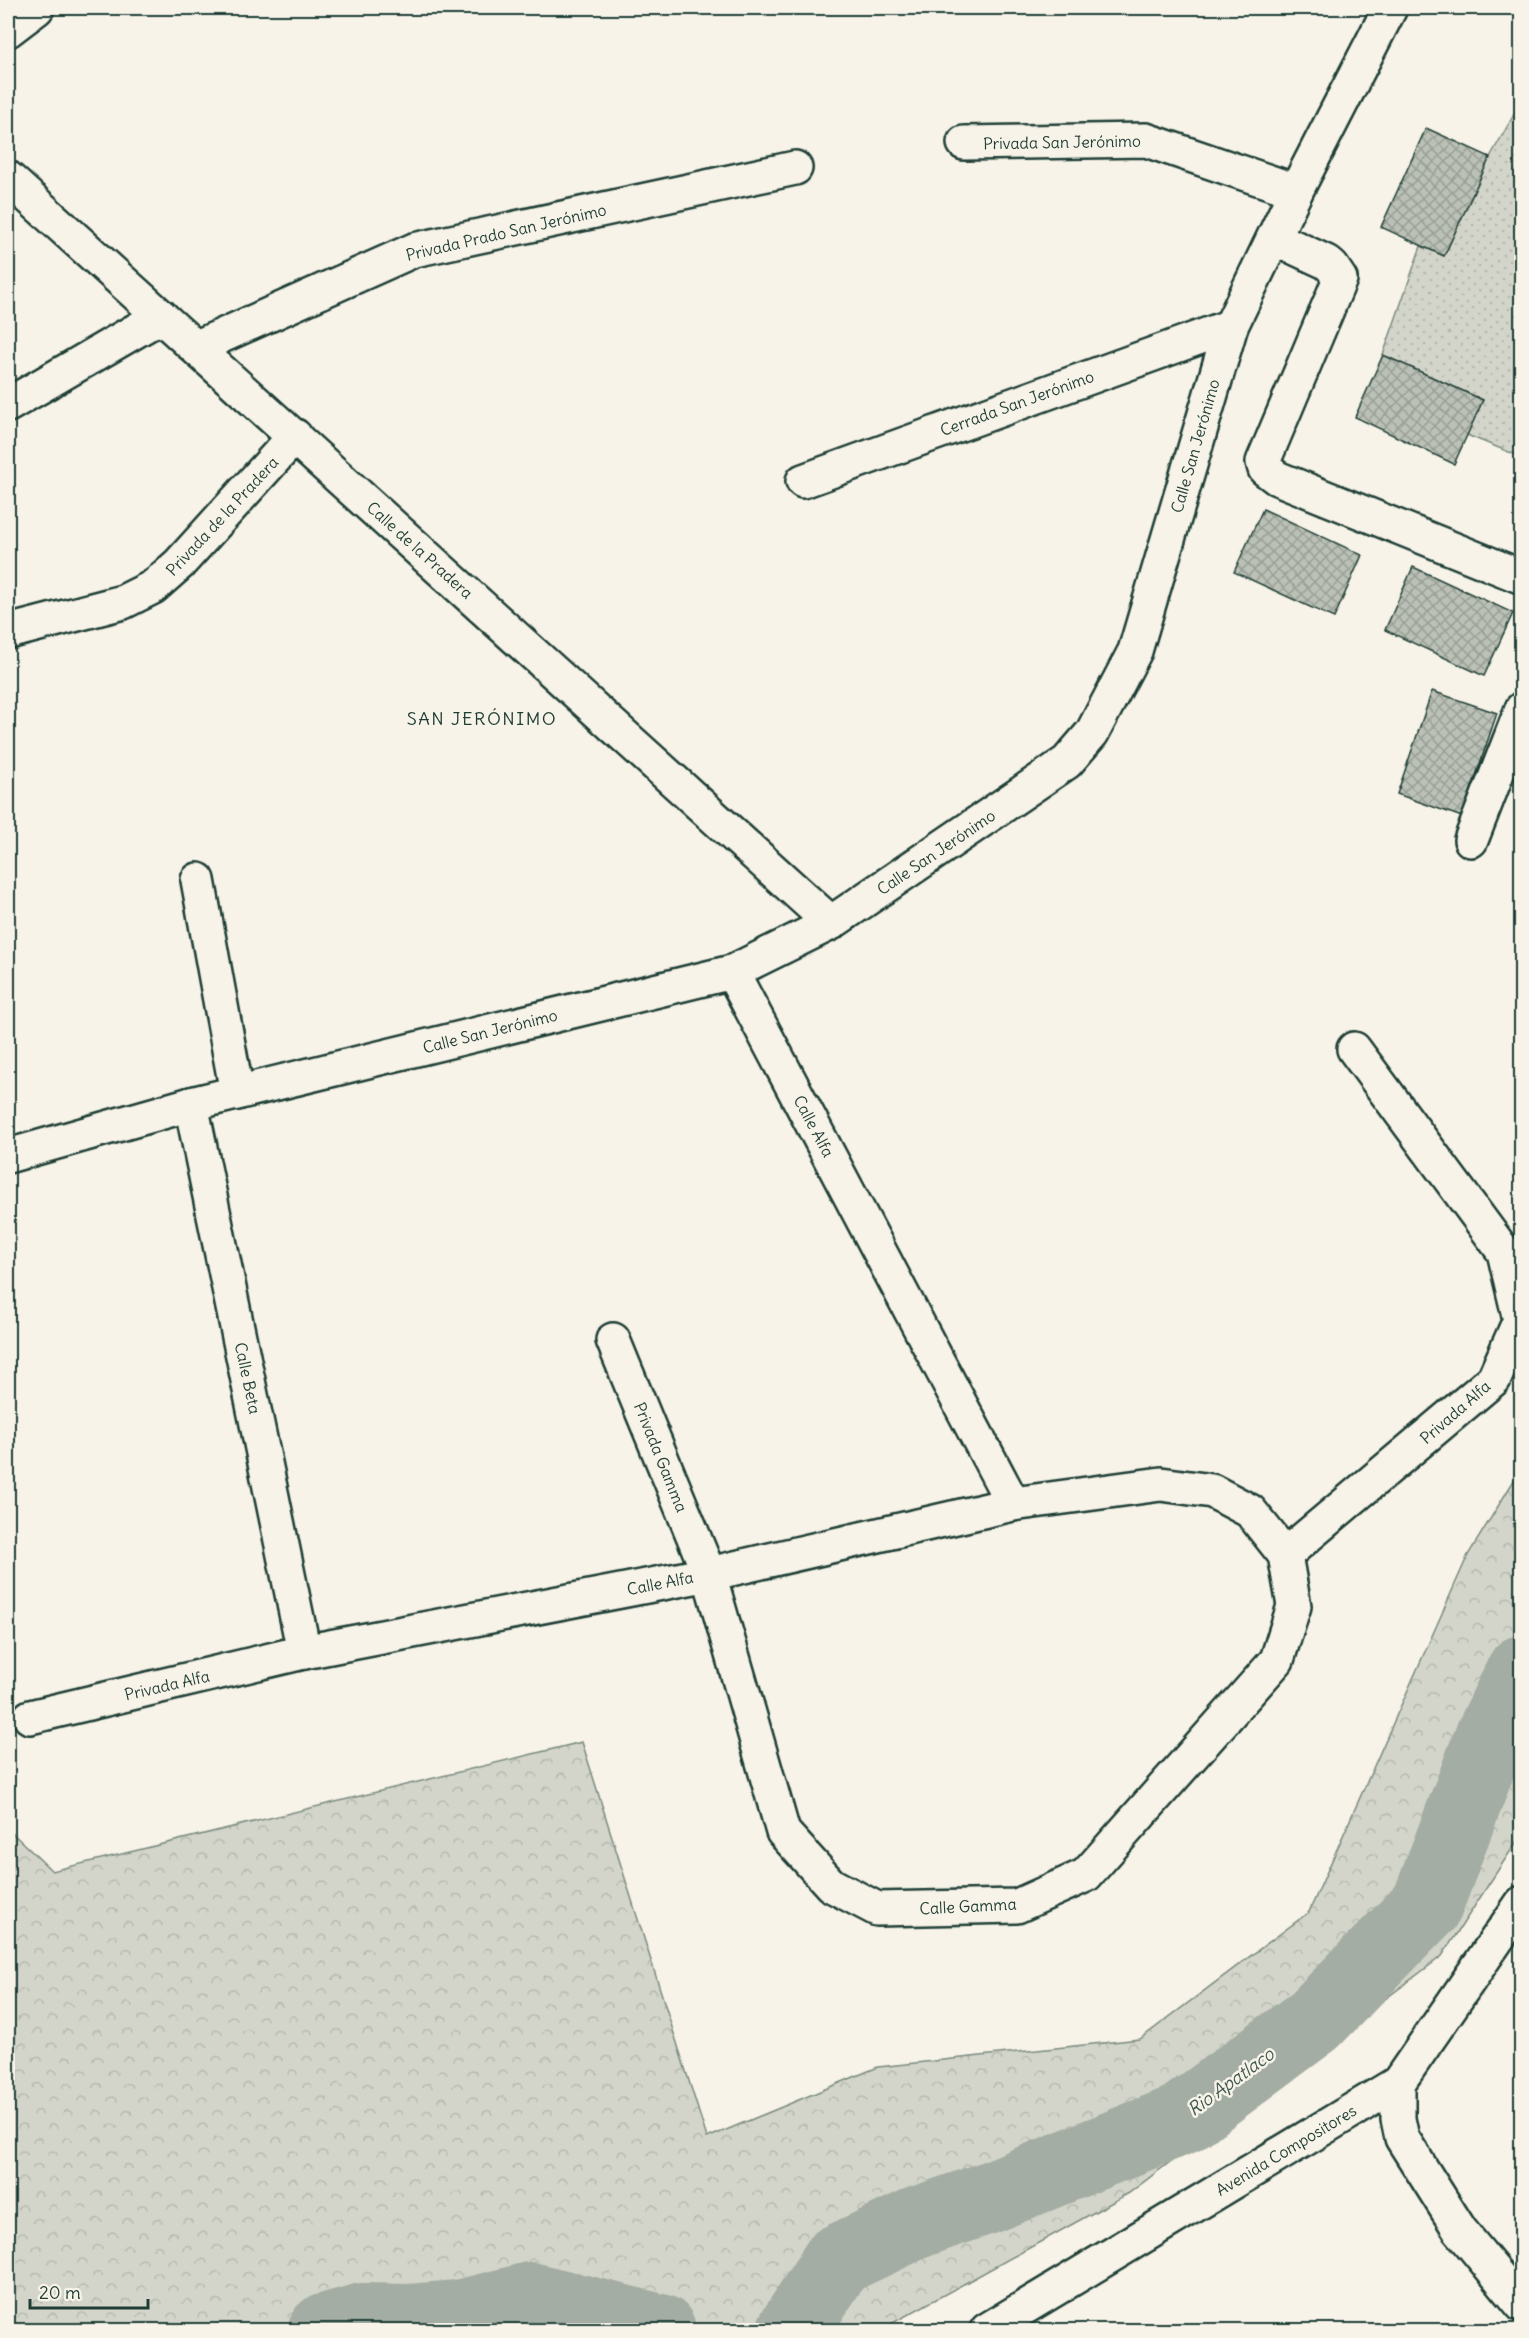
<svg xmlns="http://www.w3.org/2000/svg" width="1529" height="2338" viewBox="0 0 1529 2338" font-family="Delius,sans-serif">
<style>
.grass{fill:url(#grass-dots);stroke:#79897f;stroke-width:1.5}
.forest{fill:url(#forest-crowns);stroke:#79897f;stroke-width:1.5}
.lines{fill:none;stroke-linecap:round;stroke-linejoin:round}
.river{stroke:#a4ada3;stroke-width:72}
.building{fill:url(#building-cross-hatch);stroke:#1f3d34;stroke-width:1.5}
.street-casing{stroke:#1f3d34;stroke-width:38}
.secondary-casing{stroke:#1f3d34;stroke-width:38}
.street{stroke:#f7f3e8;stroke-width:33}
.secondary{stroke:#f7f3e8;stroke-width:33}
.labels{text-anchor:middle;stroke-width:5;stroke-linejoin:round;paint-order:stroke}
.street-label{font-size:16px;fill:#1f3d34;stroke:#f7f3e8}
.neighbourhood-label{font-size:18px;letter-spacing:1.5px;fill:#1f3d34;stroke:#f7f3e8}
.water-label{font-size:18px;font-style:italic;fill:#405950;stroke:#f7f3e8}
</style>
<defs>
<pattern id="grass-dots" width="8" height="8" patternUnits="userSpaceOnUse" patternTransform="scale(1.5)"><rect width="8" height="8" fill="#d3d5ca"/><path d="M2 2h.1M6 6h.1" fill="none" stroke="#b5b8ae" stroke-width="1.8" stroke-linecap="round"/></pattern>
<pattern id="forest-crowns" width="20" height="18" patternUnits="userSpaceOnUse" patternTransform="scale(1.5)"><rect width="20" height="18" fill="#d3d5ca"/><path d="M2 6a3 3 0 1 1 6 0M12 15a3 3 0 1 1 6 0" fill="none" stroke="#b5b8ae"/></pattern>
<pattern id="building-cross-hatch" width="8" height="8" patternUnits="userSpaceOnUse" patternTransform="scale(1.5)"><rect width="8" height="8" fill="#bbc1b6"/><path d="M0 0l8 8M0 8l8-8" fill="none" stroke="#979e95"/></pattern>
</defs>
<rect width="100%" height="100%" fill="#f7f3e8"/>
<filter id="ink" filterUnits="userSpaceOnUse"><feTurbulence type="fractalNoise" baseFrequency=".0167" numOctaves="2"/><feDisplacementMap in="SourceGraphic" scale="12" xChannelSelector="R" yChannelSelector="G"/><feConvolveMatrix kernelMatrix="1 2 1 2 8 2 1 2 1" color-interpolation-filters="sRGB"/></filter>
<g filter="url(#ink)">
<!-- grass -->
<path class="grass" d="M1521,102V457L1467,435L1483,400L1383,355L1421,246L1444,256L1490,157Z"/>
<!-- forest -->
<path class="forest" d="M1521,1469V1835L1442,1956L1129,2193L880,2330H8V1829L52,1871L582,1742L707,2138L878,2067L1140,2039L1309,1912L1468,1555Z"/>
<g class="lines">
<!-- river -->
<g class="river">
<path d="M324,2330L363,2319L409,2320L459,2316L530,2298L660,2330"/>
<path d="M793,2330L838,2260L916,2223L985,2199L1182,2119L1315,2020L1427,1905L1490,1738L1522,1671"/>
</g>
</g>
<!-- building -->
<g class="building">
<path d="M1426,128L1490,157L1444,256L1381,227Z"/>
<path d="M1383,355L1483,400L1454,464L1355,417Z"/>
<path d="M1263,509L1362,555L1334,618L1234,572Z"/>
<path d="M1413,567L1513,613L1484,676L1385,630Z"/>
<path d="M1432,691L1497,713L1462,817L1397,794Z"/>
</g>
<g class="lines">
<!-- street casing -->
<g class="street-casing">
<g id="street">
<path d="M8,30L37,8"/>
<path d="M964,143L1146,140L1296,191"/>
<path d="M1274,238L1326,262L1332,267L1340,279L1263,462L1265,469L1277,478L1522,577"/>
<path d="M197,347L414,250L795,168"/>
<path d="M8,405L161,316"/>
<path d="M803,481L1231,326"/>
<path d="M8,632L123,602L153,587L179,564L295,436"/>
<path d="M1471,840L1522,709"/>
<path d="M198,880L237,1093"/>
<path d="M732,972L1013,1504"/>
<path d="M191,1104L304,1652"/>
<path d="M1285,1555L1494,1379L1520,1320L1504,1252L1354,1049"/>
<path d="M30,1717L304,1652L709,1574L1013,1504L1161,1484L1212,1491L1250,1511L1285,1555L1294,1606L1277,1660L1086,1875L1017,1906L877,1909L831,1885L783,1832L709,1574L613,1340"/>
</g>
</g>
<!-- secondary casing -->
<g class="secondary-casing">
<g id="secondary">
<path d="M8,178L831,923"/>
<path d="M8,1156L191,1104L732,972L831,923L1067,762L1092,733L1135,651L1231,326L1296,191L1390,8"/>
<path d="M1398,2083V2119L1402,2138L1460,2230L1522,2305"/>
<path d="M987,2330L1398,2083L1522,1903"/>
</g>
</g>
<!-- street -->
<use href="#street" class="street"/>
<!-- secondary -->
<use href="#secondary" class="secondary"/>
</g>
</g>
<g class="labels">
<!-- street labels -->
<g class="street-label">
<text transform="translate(1062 142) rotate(-1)" y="6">Privada San Jerónimo</text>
<text transform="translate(506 232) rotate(-13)" y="6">Privada Prado San Jerónimo</text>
<text transform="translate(1017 403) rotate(-20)" y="6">Cerrada San Jerónimo</text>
<text transform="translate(1195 446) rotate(-74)" y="6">Calle San Jerónimo</text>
<text transform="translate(222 516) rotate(-47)" y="6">Privada de la Pradera</text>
<text transform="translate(420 550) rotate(42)" y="6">Calle de la Pradera</text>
<text transform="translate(936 852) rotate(-34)" y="6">Calle San Jerónimo</text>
<text transform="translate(490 1031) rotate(-14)" y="6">Calle San Jerónimo</text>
<text transform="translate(814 1126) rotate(62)" y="6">Calle Alfa</text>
<text transform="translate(248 1378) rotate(78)" y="6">Calle Beta</text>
<text transform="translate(1455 1412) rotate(-41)" y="6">Privada Alfa</text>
<text transform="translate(661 1457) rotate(68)" y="6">Privada Gamma</text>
<text transform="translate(660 1583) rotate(-11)" y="6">Calle Alfa</text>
<text transform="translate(167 1685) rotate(-13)" y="6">Privada Alfa</text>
<text transform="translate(968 1906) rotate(-3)" y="6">Calle Gamma</text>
<text transform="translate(1286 2150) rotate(-31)" y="6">Avenida Compositores</text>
</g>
<!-- neighbourhood labels -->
<g class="neighbourhood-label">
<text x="482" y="725">SAN JERÓNIMO</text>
</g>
<!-- water labels -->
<g class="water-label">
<text transform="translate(1231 2082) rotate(-36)" y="6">Rio Apatlaco</text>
</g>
</g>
<!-- margin -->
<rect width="1529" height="2338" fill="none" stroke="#f7f3e8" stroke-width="30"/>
<rect x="15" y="15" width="1499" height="2308" fill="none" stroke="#1f3d34" stroke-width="2" filter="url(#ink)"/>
<!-- scale -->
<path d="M30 2299v9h118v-9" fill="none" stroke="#1f3d34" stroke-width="3"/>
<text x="39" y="2299" font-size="18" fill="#1f3d34" stroke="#f7f3e8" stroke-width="4.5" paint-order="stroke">20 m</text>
</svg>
